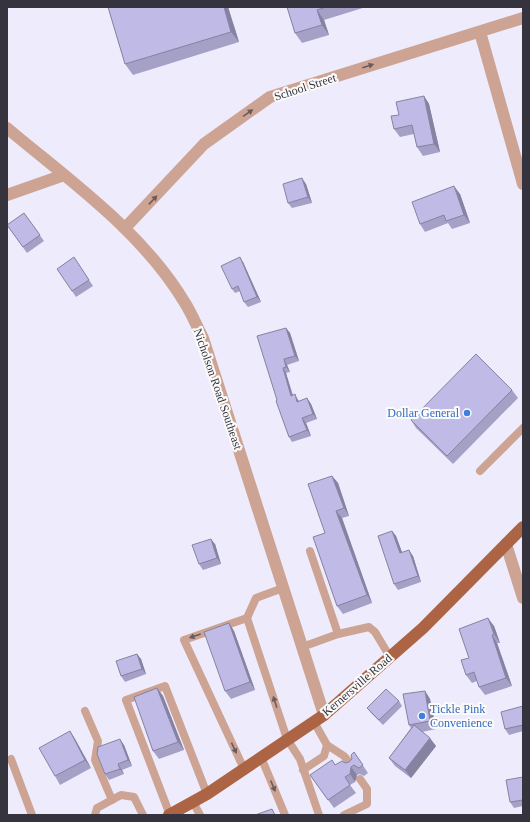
<svg xmlns="http://www.w3.org/2000/svg" width="530" height="822" viewBox="0 0 530 822" font-family="Georgia,serif">
<style>
.lines{fill:none;stroke-linecap:round;stroke-linejoin:round}
.lane{stroke:#cda493;stroke-width:8}
.street{stroke:#cda493;stroke-width:12}
.primary{stroke:#ac6445;stroke-width:12}
.wall{fill:#a5a0c6}
.shaded-wall{fill:#8682a1}
.building{fill:#c0bae6;stroke:#8682a1}
.oneway{fill:#6a5b5c}
.shop-dot{fill:#3f7fe0;stroke:#fbfbfb;stroke-width:1.5}
.labels{text-anchor:middle;stroke-width:4;stroke-linejoin:round;paint-order:stroke}
.street-label{font-size:12px;fill:#35343e;stroke:#fbfbfb}
.shop-label{font-size:12px;fill:#366cbe;stroke:#fbfbfb;text-anchor:end}
</style>
<rect width="100%" height="100%" fill="#eeecfc"/>
<g class="lines">
<!-- lane -->
<g class="lane">
<path d="M480,471L523,428"/>
<path d="M310,551L338,634"/>
<path d="M247,618L256,598L283,588"/>
<path d="M302,647L338,634L369,627L375,632L390,657"/>
<path d="M85,711L98,741L95,760L112,800"/>
<path d="M327,745L344,756L352,766"/>
<path d="M261,757L285,815"/>
<path d="M11,759L32,815"/>
<path d="M244,769L184,640L247,618L287,739L300,759L319,815"/>
<path d="M303,770L324,756L327,745L314,722"/>
<path d="M193,802L200,815"/>
<path d="M95,815L97,808L121,795L134,797L143,815"/>
<path d="M170,815L126,700L165,686L207,794"/>
<path d="M344,815L367,804V789L360,779"/>
</g>
<!-- street -->
<g class="street">
<path d="M480,32L523,184"/>
<path d="M7,128C70,181 142,231 185,303C192,314 197,327 203,338L324,715"/>
<path d="M7,195L64,175"/>
<path d="M125,228L204,144L270,97L523,18"/>
<path d="M506,544L523,598"/>
</g>
<!-- primary -->
<path class="primary" d="M169,815L207,794L324,715L423,628L523,527"/>
</g>
<!-- wall -->
<g class="wall">
<path d="M108,7H228L239,42L133,75L125,64Z"/>
<path d="M287,7H366L324,20L329,35L302,43L295,33Z"/>
<path d="M424,96L429,104L440,152L423,156L417,147L414,134L400,137L394,129L399,115Z"/>
<path d="M306,184L312,203L292,208L288,203Z"/>
<path d="M460,194L470,223L452,229L448,223L425,232L420,224Z"/>
<path d="M24,213L44,241L27,253L7,225Z"/>
<path d="M74,257L93,286L76,297L72,291Z"/>
<path d="M243,262L261,302L248,307L244,302L240,291L235,293L232,289Z"/>
<path d="M286,328L290,333L299,361L287,365L290,372L286,373L293,395L299,401L307,398L311,404L317,419L306,423L311,436L292,442L289,437L277,400Z"/>
<path d="M512,390L518,398L453,464L416,428L411,420Z"/>
<path d="M332,476L338,483L349,516L342,518L372,603L343,614L337,606L325,533Z"/>
<path d="M392,531L396,536L402,552L413,556L421,582L398,590L394,584Z"/>
<path d="M215,544L221,564L203,570L199,564Z"/>
<path d="M229,623L234,631L255,690L231,699L225,691Z"/>
<path d="M494,626L500,643H497L512,686L485,695L479,687L477,681L472,683L466,675Z"/>
<path d="M137,654L141,659L146,674L125,682L121,676Z"/>
<path d="M157,688L163,696L184,750L159,759L153,751Z"/>
<path d="M425,691L430,699L436,729L422,732L436,746L411,778L395,766L389,758L411,728L409,725Z"/>
<path d="M399,701L402,706L383,725L371,713L367,708Z"/>
<path d="M523,706V731L509,735L505,729Z"/>
<path d="M70,731L75,739L91,768L60,785L55,776Z"/>
<path d="M124,745L132,766L122,770L124,774L109,780L105,774Z"/>
<path d="M354,752L368,773L364,776L360,774L357,775L355,782L350,785L356,793L334,808L310,775L335,765L349,762L352,759Z"/>
<path d="M523,777V806L514,808L510,802Z"/>
</g>
<!-- shaded-wall -->
<g class="shaded-wall">
<path d="M224,7H228L239,42L231,32Z"/>
<path d="M317,10L324,20L329,35L322,25Z"/>
<path d="M424,96L429,104L440,152L434,144Z"/>
<path d="M302,178L306,184L312,203L308,197Z"/>
<path d="M454,186L460,194L470,223L464,215Z"/>
<path d="M240,257L243,262L261,302L257,297Z"/>
<path d="M286,328L290,333L299,361L295,356Z"/>
<path d="M284,359L287,365L290,372L286,367Z"/>
<path d="M283,368L286,373L294,401L291,396Z"/>
<path d="M295,394L298,400L301,407L297,402Z"/>
<path d="M307,398L311,404L317,419L313,414Z"/>
<path d="M302,418L306,423L311,436L307,430Z"/>
<path d="M332,476L338,483L349,516L344,508Z"/>
<path d="M336,511L342,518L372,603L367,595Z"/>
<path d="M392,531L396,536L404,558L400,553Z"/>
<path d="M211,539L215,544L221,564L217,558Z"/>
<path d="M409,550L413,556L421,582L418,576Z"/>
<path d="M488,618L494,626L500,643L494,634Z"/>
<path d="M229,623L234,631L255,690L250,682Z"/>
<path d="M492,635L497,643L512,686L506,678Z"/>
<path d="M137,654L141,659L146,674L142,669Z"/>
<path d="M157,688L163,696L184,750L178,742Z"/>
<path d="M425,691L430,699L436,729L430,721Z"/>
<path d="M70,731L75,739L91,768L85,760Z"/>
<path d="M430,738L436,746L411,778L405,770Z"/>
<path d="M120,739L124,745L132,766L128,760Z"/>
<path d="M118,764L122,770L124,774L120,769Z"/>
<path d="M351,767L357,775L355,782L350,774Z"/>
</g>
<!-- building -->
<g class="building">
<path d="M108,7H224L231,32L125,64Z"/>
<path d="M287,7H326L317,10L322,25L295,33Z"/>
<path d="M424,96L434,144L417,147L412,125L394,129L391,116L399,115L396,102Z"/>
<path d="M302,178L308,197L288,203L283,184Z"/>
<path d="M454,186L464,215L446,221L444,215L420,224L412,202Z"/>
<path d="M24,213L40,235L23,247L7,225Z"/>
<path d="M74,257L89,280L72,291L57,269Z"/>
<path d="M240,257L257,297L244,302L238,286L232,289L221,266Z"/>
<path d="M286,328L295,356L284,359L286,367L283,368L291,396L295,394L297,402L307,398L313,414L302,418L307,430L289,437L276,401L277,400L257,336Z"/>
<path d="M476,354L512,390L447,456L411,420Z"/>
<path d="M332,476L344,508L336,511L367,595L337,606L313,537L325,533L308,484Z"/>
<path d="M392,531L400,553L409,550L418,576L394,584L378,536Z"/>
<path d="M211,539L217,558L199,564L192,545Z"/>
<path d="M488,618L494,634L492,635L506,678L479,687L474,672L466,675L461,660L469,658L459,629Z"/>
<path d="M229,623L250,682L225,691L204,632Z"/>
<path d="M137,654L142,669L121,676L116,661Z"/>
<path d="M157,688L178,742L153,751L134,697Z"/>
<path d="M386,689L399,701L379,720L367,708Z"/>
<path d="M425,691L430,721L409,725L403,694Z"/>
<path d="M523,706V725L505,729L501,712Z"/>
<path d="M414,725L430,738L405,770L389,758Z"/>
<path d="M70,731L85,760L55,776L39,748Z"/>
<path d="M120,739L128,760L118,764L120,769L105,774L97,754L98,747Z"/>
<path d="M354,752L363,765L359,768L354,765L351,767L350,774L345,777L350,785L328,800L310,775L332,760L335,765L342,761L345,763L349,762L352,759L351,755Z"/>
<path d="M523,777V800L510,802L506,780Z"/>
<path d="M272,809L275,815H255Z"/>
</g>
<!-- one-way arrows -->
<defs><path id="oneway-solid" d="M-6-.8H1V-3.2L6.5 0L1 3.2V.8H-6Z"/></defs>
<g class="oneway">
<use href="#oneway-solid" transform="translate(368 66) rotate(-17)"/>
<use href="#oneway-solid" transform="translate(248 113) rotate(-35)"/>
<use href="#oneway-solid" transform="translate(153 200) rotate(-47)"/>
<use href="#oneway-solid" transform="translate(195 636) rotate(161)"/>
<use href="#oneway-solid" transform="translate(275 702) rotate(-108)"/>
<use href="#oneway-solid" transform="translate(234 748) rotate(65)"/>
<use href="#oneway-solid" transform="translate(273 786) rotate(67)"/>
</g>
<!-- markers -->
<g class="shop-dot">
<circle cx="467" cy="413" r="4"/>
<circle cx="422" cy="716" r="4"/>
</g>
<g class="labels">
<!-- street labels -->
<g class="street-label">
<text transform="translate(305 87) rotate(-18)" y="4">School Street</text>
<text transform="translate(218 389) rotate(71)" y="4">Nicholson Road Southeast</text>
<text transform="translate(357 685) rotate(-41)" y="4">Kernersville Road</text>
</g>
<!-- shop labels -->
<g class="shop-label">
<text x="459" y="417">Dollar General</text>
<text x="430" y="713" text-anchor="start">Tickle Pink<tspan x="430" dy="14">Convenience</tspan></text>
</g>
</g>
<!-- border -->
<rect width="530" height="822" fill="none" stroke="#35343e" stroke-width="16"/>
</svg>
